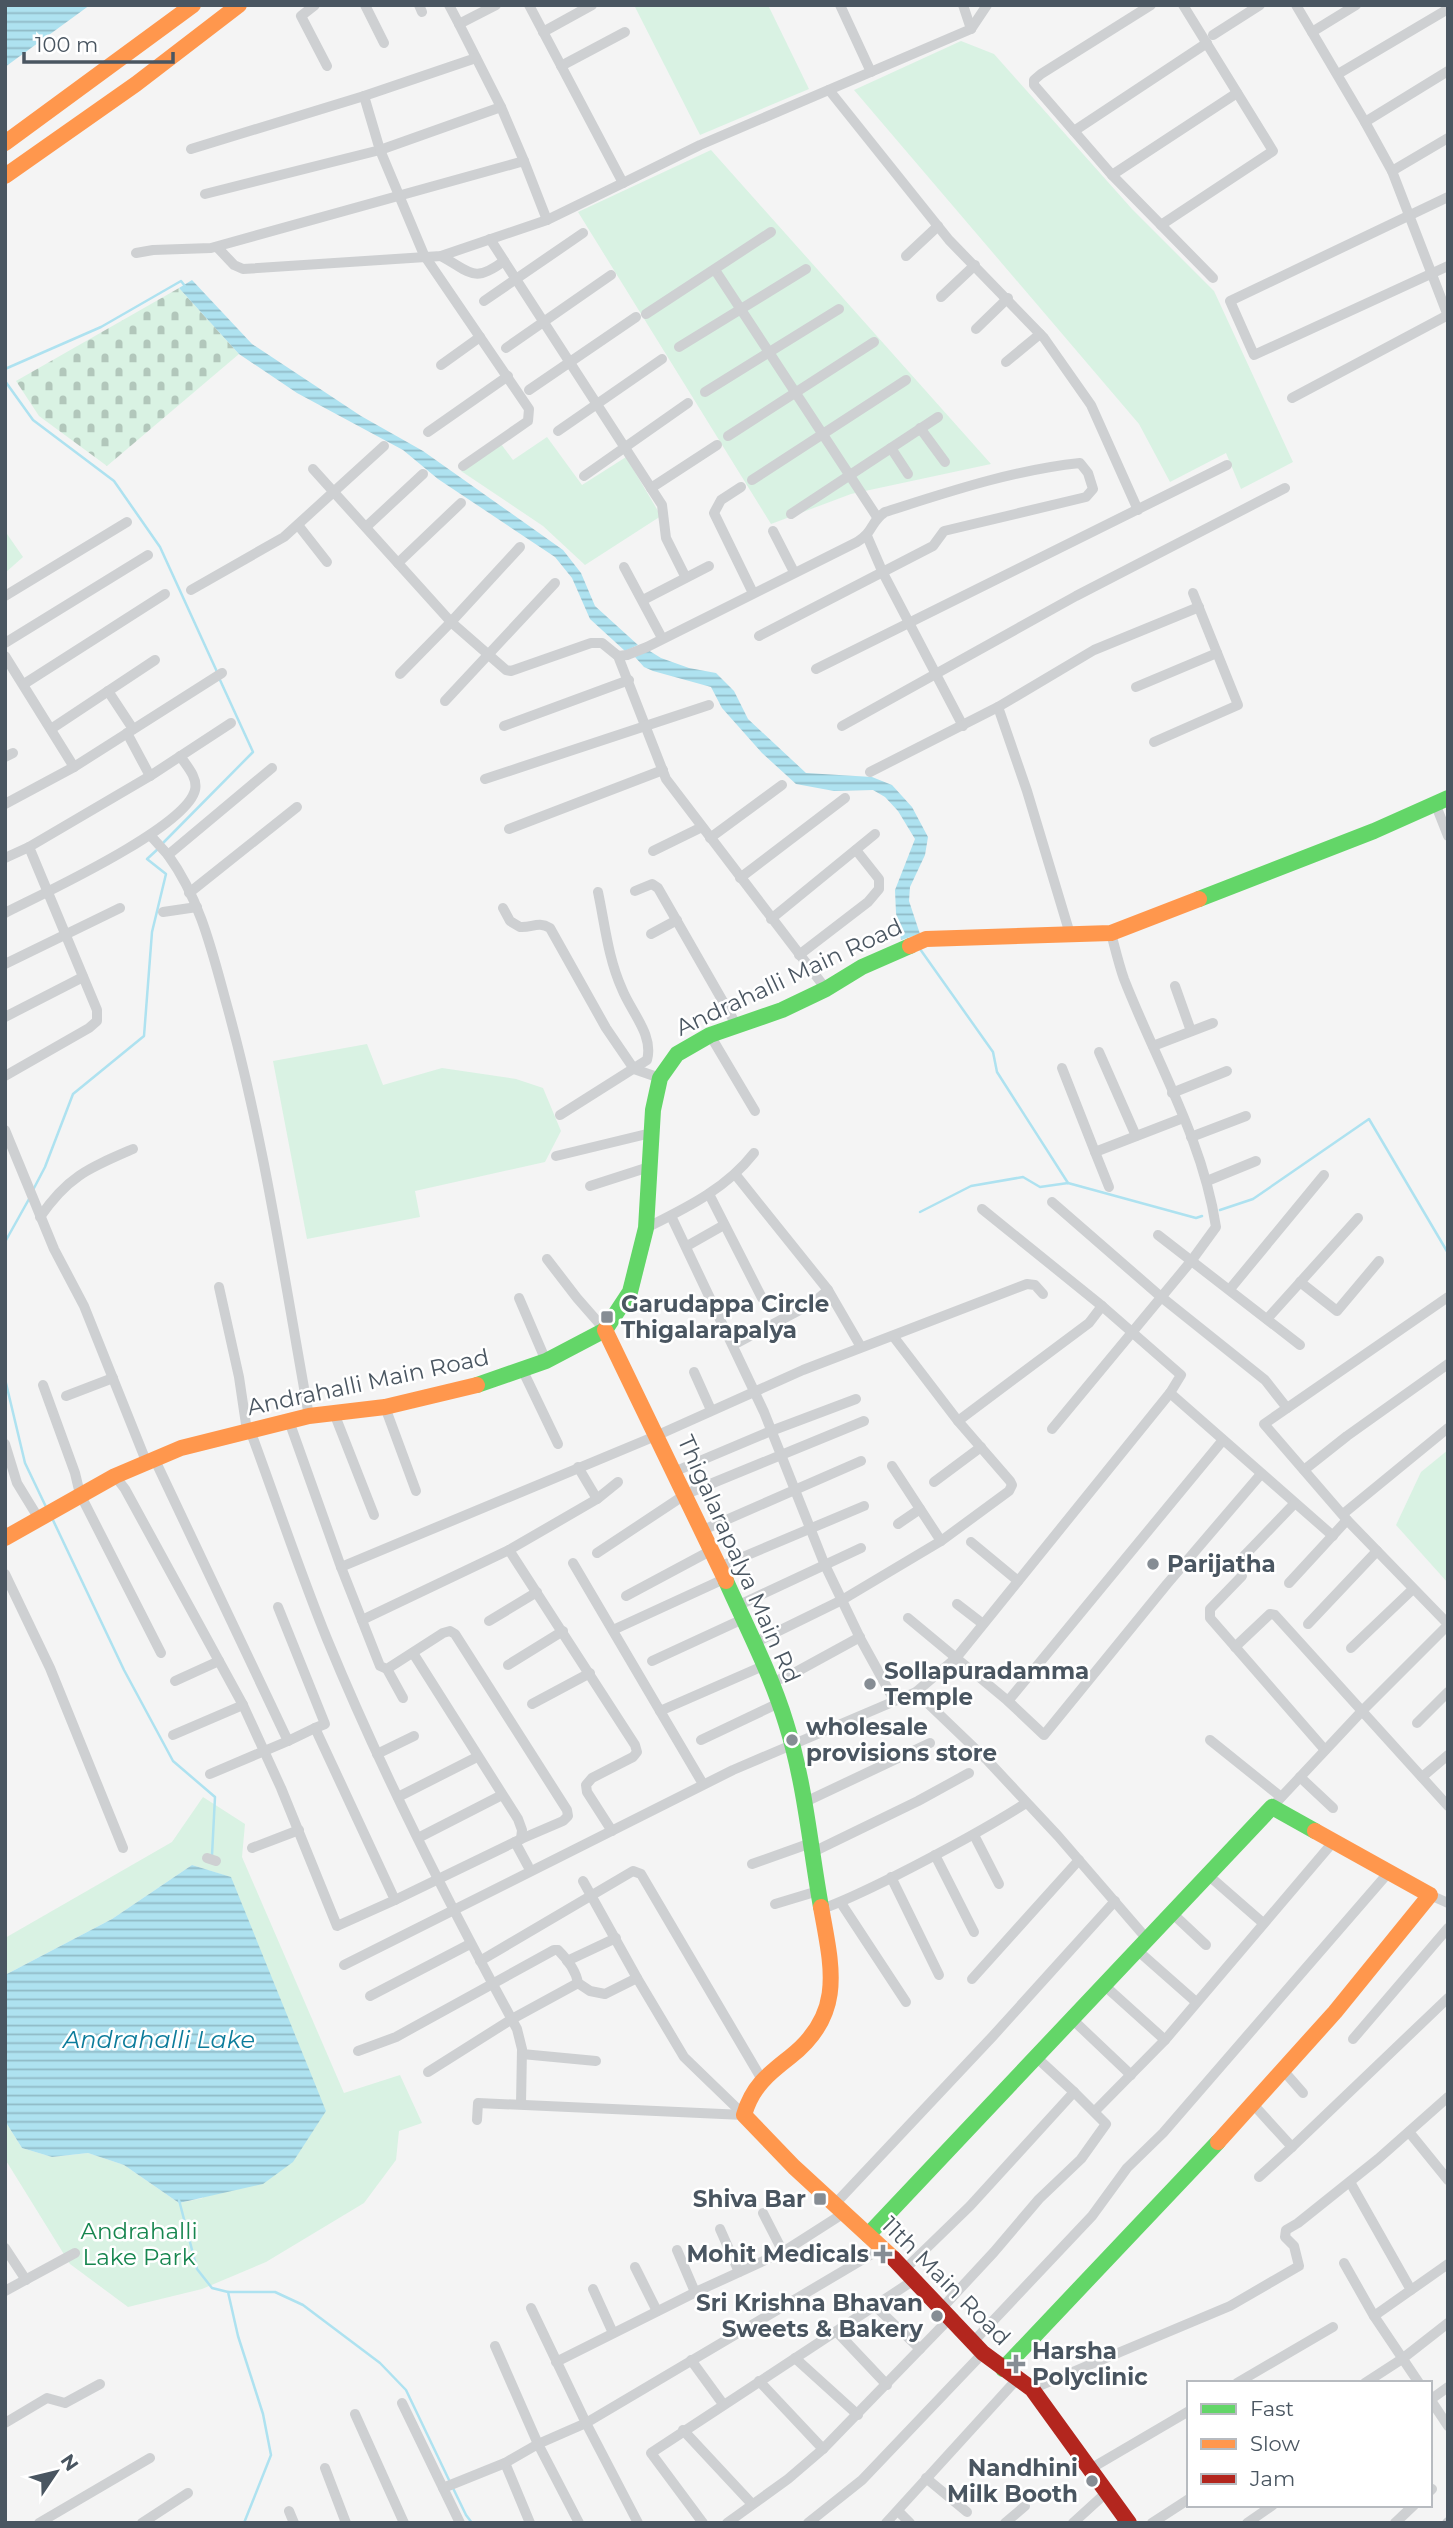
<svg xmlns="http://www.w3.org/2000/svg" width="1453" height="2528" viewBox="0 0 1453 2528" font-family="Montserrat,sans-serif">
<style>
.green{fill:#d9f2e3}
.cemetery{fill:url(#cemetery-stones)}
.water{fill:url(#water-rules)}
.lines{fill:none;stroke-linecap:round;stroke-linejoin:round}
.stream{stroke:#aee2f0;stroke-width:2.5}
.street{stroke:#ced0d2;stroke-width:10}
.fast{stroke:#63d668;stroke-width:16}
.slow{stroke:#ff974d;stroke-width:16}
.jam{stroke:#b3261e;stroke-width:16}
.poi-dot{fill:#868d94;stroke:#fff;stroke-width:2.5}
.labels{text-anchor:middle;stroke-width:5;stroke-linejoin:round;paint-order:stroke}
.street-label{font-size:23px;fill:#4a5661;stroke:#fff}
.poi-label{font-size:23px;font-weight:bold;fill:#4a5661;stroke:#fff;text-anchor:start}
.park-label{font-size:23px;fill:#17864f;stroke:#fff}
.water-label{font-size:24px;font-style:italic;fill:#0c7c9b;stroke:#fff}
</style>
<defs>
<pattern id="cemetery-stones" width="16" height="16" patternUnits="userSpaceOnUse" patternTransform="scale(1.75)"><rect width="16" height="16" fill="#d9f2e3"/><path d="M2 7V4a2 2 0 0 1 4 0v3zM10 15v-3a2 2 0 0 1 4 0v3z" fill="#b2c7bb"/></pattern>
<pattern id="water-rules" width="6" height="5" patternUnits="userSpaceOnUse" patternTransform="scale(1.75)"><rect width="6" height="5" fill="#aee2f0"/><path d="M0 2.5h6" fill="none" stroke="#90bac6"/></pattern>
</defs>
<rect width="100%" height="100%" fill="#f4f4f4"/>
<!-- green -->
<g class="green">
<path d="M634,5H768L809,89L700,135Z"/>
<path d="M961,41L994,54L1132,209L1214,291L1293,462L1241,489L1226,453L1170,482L1139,424L854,90Z"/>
<path d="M711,150L991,464L851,494L771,524L578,212Z"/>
<path d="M547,437L582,485L626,457L661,516L585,565L543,526L461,471L501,444L513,460Z"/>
<path d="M5,531L23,557L5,573Z"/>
<path d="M367,1044L383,1085L442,1068L516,1079L543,1088L561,1131L545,1162L415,1191L420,1217L307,1239L273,1061Z"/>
<path d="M1448,1450V1583L1396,1525L1421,1472Z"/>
<path d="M203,1797L245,1824L242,1857L344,2093L400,2075L422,2123L399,2131L396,2160L364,2203L266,2262L202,2289L128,2307L70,2264L5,2159V2121L22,2148L52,2157L88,2153L124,2165L179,2203L203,2198L230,1877L192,1865L112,1919L5,1975V1938L172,1842Z"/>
</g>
<!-- cemetery -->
<path class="cemetery" d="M179,288L239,354L107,466L39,416L16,381Z"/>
<!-- water -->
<g class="water">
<path d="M5,5H90L5,67Z"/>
<path d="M192,280L252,344L361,416L423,451L563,550L581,573L595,606L638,645L625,651L590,619L572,578L555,557L438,479L403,450L297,393L239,354L179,288Z"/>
<path d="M648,650L661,658L689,668L716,673L734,691L748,719L806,773L872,777L892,785L912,807L928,837L925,855L910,887L909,901L920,934L901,940L896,913L895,890L915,839L898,811L885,797L873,790L834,791L796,784L762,753L722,708L711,687L653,671L644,667L635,657Z"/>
<path d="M192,1865L231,1877L326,2111L293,2162L263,2184L179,2203L124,2165L88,2153L52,2157L22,2148L5,2121V1975L112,1919Z"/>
</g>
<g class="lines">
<!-- stream -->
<g class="stream">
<path d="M5,369L101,327L181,281L185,286"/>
<path d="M5,381L33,420L114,481L160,547L218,674"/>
<path d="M163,843L253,752L220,680"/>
<path d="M920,949L993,1052L997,1072L1068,1183"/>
<path d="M33,1190L45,1167L73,1094L144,1036L152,932L166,874L147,859L159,848"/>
<path d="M1220,1210L1253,1199L1369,1119L1448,1253"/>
<path d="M920,1212L971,1186L1023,1177L1040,1187L1068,1183L1196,1218L1202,1216"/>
<path d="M5,1242L29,1199"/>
<path d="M5,1379L25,1463L47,1509"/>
<path d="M52,1518L124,1670L173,1761L215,1797L212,1855"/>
<path d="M179,2200L197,2269L212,2288L228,2292L238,2336L263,2414L271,2455L244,2523"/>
<path d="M228,2292H275L303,2305L380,2363L406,2390L449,2480"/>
<path d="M452,2486L466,2515L472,2523"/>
</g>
<!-- street -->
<g class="street">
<path d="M315,5L301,16L327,66"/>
<path d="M365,5L384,43"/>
<path d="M419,5L422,12"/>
<path d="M449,5L459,24L496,5"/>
<path d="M529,5L623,183L700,145L971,29L963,5"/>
<path d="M840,5L871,72"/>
<path d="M1151,5L1041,74L1034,80V85L1112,175L1213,278"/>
<path d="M1296,5L1365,122L1392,171L1448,316"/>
<path d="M459,24L501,107L524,161"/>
<path d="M971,29L987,5"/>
<path d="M543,32L592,5"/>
<path d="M1312,32L1356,5"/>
<path d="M1213,35L1260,5"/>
<path d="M561,66L625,32"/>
<path d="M1338,74L1448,9"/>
<path d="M829,90L949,240L1044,338L1091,405L1138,510"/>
<path d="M1365,122L1448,71"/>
<path d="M1074,131L1207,43"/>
<path d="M191,149L364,96"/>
<path d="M1392,171L1448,138"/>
<path d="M1112,175L1237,93"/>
<path d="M205,194L380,150L364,96L476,58"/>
<path d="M1448,197L1230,301L1254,355L1448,266"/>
<path d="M1161,225L1273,151L1183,5"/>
<path d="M490,239L662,505L666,538L685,576"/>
<path d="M217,247L234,265L243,269L441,256L547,220L623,183"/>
<path d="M136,253L153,250L211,248L524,161L547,220"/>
<path d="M441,256C471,272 473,284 504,261"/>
<path d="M906,256L938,226"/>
<path d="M715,270L877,517"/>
<path d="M941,297L975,265"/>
<path d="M484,301L583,233"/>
<path d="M646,314L771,232"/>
<path d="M976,329L1008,298"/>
<path d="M679,347L806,269"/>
<path d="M506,348L611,275"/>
<path d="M1006,362L1040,334"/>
<path d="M441,365L480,337"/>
<path d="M529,390L636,317"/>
<path d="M705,392L839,309"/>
<path d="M1292,398L1448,315"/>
<path d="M920,428L945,462"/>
<path d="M558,431L662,359"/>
<path d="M428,432L508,376"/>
<path d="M728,436L874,342"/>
<path d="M891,448L908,474"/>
<path d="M463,466L528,421L529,409L424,255L380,150L501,107"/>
<path d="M313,469L451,622L506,670L511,671L591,643H602L618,656L666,779L826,989"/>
<path d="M584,476L688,403"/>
<path d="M752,480L906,380"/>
<path d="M741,487L721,500L714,513L753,593"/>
<path d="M651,488L717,445"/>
<path d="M791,514L938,417"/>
<path d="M298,525L327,562"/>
<path d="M366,527L423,474"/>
<path d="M773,531L794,572"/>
<path d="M867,536L883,573L963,726"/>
<path d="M398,563L461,503"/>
<path d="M624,567L662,638"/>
<path d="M191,590L284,537L384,446"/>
<path d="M5,596L127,522"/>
<path d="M643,600L709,566"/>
<path d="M5,643L148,555"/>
<path d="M5,656L74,767"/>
<path d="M618,656L627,655L647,647L857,542C874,532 870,522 885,512C948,492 1013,470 1080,463L1088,473L1093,489L1086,497L944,531L933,546L759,636"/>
<path d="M816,669L1227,465"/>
<path d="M400,674L451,622L520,547"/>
<path d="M24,684L165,594"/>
<path d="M1136,687L1217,653"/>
<path d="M108,691L133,729"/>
<path d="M445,701L555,583"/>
<path d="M504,726L629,680"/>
<path d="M842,726L1076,596L1285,488"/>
<path d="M51,729L155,660"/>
<path d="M127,733L150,776"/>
<path d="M1154,742L1238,705L1193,593"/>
<path d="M5,757L13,753"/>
<path d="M272,768L168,855C200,899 212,951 226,1002C264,1138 284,1278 309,1416"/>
<path d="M870,772L998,707"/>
<path d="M485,779L709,705"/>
<path d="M1435,803L1448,836"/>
<path d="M5,804L74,767L222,673"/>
<path d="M509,829L663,770"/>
<path d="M150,835L168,855"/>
<path d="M710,838L782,785"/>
<path d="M653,851L702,827"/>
<path d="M5,858L29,847"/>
<path d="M740,878L845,798"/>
<path d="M635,891L652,884L658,888L737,1026"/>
<path d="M189,893L297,807"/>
<path d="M503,908L510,921L520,927C532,928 538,921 550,928L606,1028L634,1069L660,1078"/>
<path d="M163,912L197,907"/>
<path d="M5,913C42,894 186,828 195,790C198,778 187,766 180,756"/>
<path d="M771,919L875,834"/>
<path d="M651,934L677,920"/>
<path d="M1070,934L1027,791L998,707L1094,650L1199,607"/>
<path d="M799,955L868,902L879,889V879L856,850"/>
<path d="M5,964L120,908"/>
<path d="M1175,986L1191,1031"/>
<path d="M5,1017L83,977"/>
<path d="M710,1035L755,1111"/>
<path d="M1153,1046L1213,1023"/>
<path d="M1099,1052L1136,1136"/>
<path d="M1062,1068L1095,1152"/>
<path d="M5,1076L89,1028L97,1021V1010L29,847L150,776L231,723"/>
<path d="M1172,1093L1227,1071"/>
<path d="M560,1115L647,1060C654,1035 631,1012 622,989C608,958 605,925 598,892"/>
<path d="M5,1130L54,1249L84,1306L146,1461"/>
<path d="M1191,1137L1246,1116"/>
<path d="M556,1156L651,1133"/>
<path d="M735,1174L828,1290L861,1347"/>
<path d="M1207,1181L1256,1161"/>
<path d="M590,1186L649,1167"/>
<path d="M1109,1187L1095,1152L1183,1118"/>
<path d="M709,1194L762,1298"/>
<path d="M1052,1202L1160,1296L1265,1380L1287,1408"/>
<path d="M982,1209L1102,1306"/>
<path d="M671,1216L764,1412L824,1563L861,1640L894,1700"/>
<path d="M40,1217C68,1176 89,1168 133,1149"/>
<path d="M646,1228C686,1208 726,1189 754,1153"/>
<path d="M1158,1235L1300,1345"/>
<path d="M687,1246L724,1225"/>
<path d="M547,1259L577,1298L605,1330"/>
<path d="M1300,1282L1337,1311L1379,1261"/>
<path d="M219,1287L239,1377L247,1431"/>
<path d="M1230,1289L1324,1175"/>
<path d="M519,1298L546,1361"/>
<path d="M1267,1319L1358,1218"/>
<path d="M893,1336L958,1421L1089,1323L1102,1306L1181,1375L1170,1393L1333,1536"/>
<path d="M733,1345L813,1303L828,1290"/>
<path d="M522,1369L558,1444"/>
<path d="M694,1372L711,1410"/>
<path d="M43,1385L75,1473L80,1494L161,1653"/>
<path d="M66,1396L113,1378"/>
<path d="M385,1407L416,1491"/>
<path d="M334,1413L374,1515"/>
<path d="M289,1421L341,1567L380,1666L387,1669L443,1633L450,1631L455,1634L567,1810L568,1816L563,1821L521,1839L395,1900"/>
<path d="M1052,1429L1192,1260L1216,1227C1203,1140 1156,1061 1124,979C1119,965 1115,948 1111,933"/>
<path d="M250,1430C276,1500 299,1570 327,1639C382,1773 448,1902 517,2029L522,2049L521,2104"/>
<path d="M5,1444L17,1483L39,1519"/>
<path d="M892,1466L941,1541"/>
<path d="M1304,1470L1347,1436L1448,1364"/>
<path d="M676,1471L771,1431L856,1399"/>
<path d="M115,1476L125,1489L243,1705L281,1788L337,1926L395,1900L315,1728L288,1741L154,1458"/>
<path d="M934,1482L981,1447"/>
<path d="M597,1499L618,1482"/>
<path d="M1343,1514L1448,1428"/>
<path d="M1347,1520L1264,1424L1448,1297"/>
<path d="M898,1524L920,1509"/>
<path d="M703,1530L861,1461"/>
<path d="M971,1542L1018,1581"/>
<path d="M509,1550L597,1499L578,1467"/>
<path d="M597,1553L686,1494L864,1421"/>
<path d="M1244,1556L1294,1504"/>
<path d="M573,1563L703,1784"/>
<path d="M341,1567L658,1435L803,1370L1027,1284L1035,1285L1043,1294"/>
<path d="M719,1567L864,1506"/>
<path d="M5,1574L50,1668L123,1848"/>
<path d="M1242,1576L1210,1609V1618L1325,1750"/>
<path d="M1289,1583L1347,1520L1448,1624"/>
<path d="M626,1596L712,1550"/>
<path d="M957,1604L983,1624"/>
<path d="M737,1606L861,1548"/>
<path d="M278,1607L325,1724L315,1728"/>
<path d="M908,1618L1008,1701L1044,1735L1167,1584L1261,1474"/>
<path d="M362,1620L509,1550L635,1745L637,1752L633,1757L592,1778L586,1785L587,1792L612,1831"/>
<path d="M489,1621L537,1592"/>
<path d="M1308,1624L1377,1551"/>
<path d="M613,1630L724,1579"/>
<path d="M754,1643L842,1600L941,1541L1009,1491L1012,1485L1010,1481L958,1421"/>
<path d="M1235,1647L1270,1614L1275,1615L1448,1806"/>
<path d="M1351,1648L1413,1589"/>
<path d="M413,1653L518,1819L522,1830L521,1839"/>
<path d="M652,1661L743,1619"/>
<path d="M508,1665L563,1631"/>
<path d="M387,1669L403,1698"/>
<path d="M175,1681L219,1661"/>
<path d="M771,1683L796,1672L860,1637"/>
<path d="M916,1692L988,1761L1058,1836L1147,1939"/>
<path d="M1008,1701L1223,1440"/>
<path d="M532,1704L590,1673"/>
<path d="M660,1711L763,1666"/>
<path d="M1417,1723L1448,1692"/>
<path d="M173,1735L243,1705"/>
<path d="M701,1740L779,1703"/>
<path d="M1210,1740L1281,1797"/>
<path d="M377,1754L414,1736"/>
<path d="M210,1774L288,1741"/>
<path d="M1300,1777L1333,1808"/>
<path d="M1422,1777L1448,1755"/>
<path d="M398,1797L477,1757"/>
<path d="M803,1803L930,1743"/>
<path d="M1272,1807L1362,1711L1448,1625"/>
<path d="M974,1835L999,1884"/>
<path d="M418,1838L502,1795"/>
<path d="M515,1842L528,1866"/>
<path d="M252,1848L299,1830"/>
<path d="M813,1852L918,1801L969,1773"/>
<path d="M935,1855L974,1932"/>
<path d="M207,1858L216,1861"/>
<path d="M752,1864L811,1843"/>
<path d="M1208,1875L1263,1923"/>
<path d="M891,1877L939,1975"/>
<path d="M583,1881L637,1978L684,2057L744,2115"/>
<path d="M1430,1895L1448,1903"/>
<path d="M841,1903L906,2002"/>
<path d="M775,1904L818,1891"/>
<path d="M822,1909C847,1900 871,1888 895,1876C940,1853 984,1830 1026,1803"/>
<path d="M1172,1913L1206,1945"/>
<path d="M1137,1950L1196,2002"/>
<path d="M480,1961L633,1871L641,1874L761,2078"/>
<path d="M567,1961L616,1938"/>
<path d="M344,1965L733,1770L916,1692L956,1658L1170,1393"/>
<path d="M972,1979L1079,1860"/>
<path d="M1105,1986L1165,2040"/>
<path d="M370,1996L470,1944"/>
<path d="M1072,2019L1131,2075"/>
<path d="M1353,2039L1448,1928"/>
<path d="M358,2051L396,2037L554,1950H558C567,1959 576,1971 578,1983L590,1991L605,1994L637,1978"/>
<path d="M522,2054L596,2061"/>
<path d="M1036,2057L1074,2092"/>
<path d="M1282,2069L1303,2093"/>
<path d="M428,2072L512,2019L578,1983"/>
<path d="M1251,2102L1292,2147L1448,1998"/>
<path d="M1095,2111L1165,2040L1334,1841"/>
<path d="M477,2120L478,2103L744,2115"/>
<path d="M1409,2132L1448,2180"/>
<path d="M1259,2177L1292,2147"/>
<path d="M1350,2182L1411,2290L1374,2316"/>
<path d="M834,2205L993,2036L1115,1901"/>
<path d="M763,2213L783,2252"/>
<path d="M720,2229L739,2272"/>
<path d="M5,2248L26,2280"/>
<path d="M677,2250L695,2292"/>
<path d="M1344,2263L1374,2316L1419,2383"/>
<path d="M635,2267L657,2311"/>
<path d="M905,2269L970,2206L1074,2092L1106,2124L1081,2159L1039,2199L994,2252L942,2308"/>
<path d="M593,2289L613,2333"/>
<path d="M1411,2290L1448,2264"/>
<path d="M5,2291L75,2253"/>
<path d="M875,2306L920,2349"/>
<path d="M837,2332L887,2385"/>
<path d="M973,2342L1092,2216L1127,2168L1163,2133L1389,1872"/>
<path d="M495,2346L538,2444L586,2423L531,2308"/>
<path d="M795,2358L858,2415"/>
<path d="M691,2360L723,2404"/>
<path d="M556,2362L700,2290L783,2252L844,2213"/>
<path d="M759,2381L823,2449"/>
<path d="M1237,2383L1333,2327"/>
<path d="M1365,2383L1402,2359L1448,2323"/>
<path d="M1032,2389L1230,2306L1299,2266L1294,2246L1285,2237L1286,2230L1298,2223L1378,2159L1448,2097"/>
<path d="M1430,2399L1448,2426"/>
<path d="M1430,2400L1448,2387"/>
<path d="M402,2403L460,2523"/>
<path d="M355,2414L404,2523"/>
<path d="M5,2423L47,2398L65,2403L100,2384"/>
<path d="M683,2430L752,2504"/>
<path d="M505,2463L530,2523"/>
<path d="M325,2468L346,2523"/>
<path d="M1090,2469L1189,2411"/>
<path d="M926,2478L967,2512"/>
<path d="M443,2488L505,2463L538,2444L579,2523"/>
<path d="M1430,2491L1432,2489"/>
<path d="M289,2511L294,2523"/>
<path d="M898,2511L910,2523"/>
<path d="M39,2523L150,2458"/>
<path d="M142,2523L188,2493"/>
<path d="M638,2523L586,2423L882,2248"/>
<path d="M703,2523L651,2453L914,2280"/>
<path d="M727,2523L788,2479L823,2449L951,2317"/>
<path d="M808,2523L862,2480L983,2353"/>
<path d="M886,2523L1018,2378"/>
<path d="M1005,2523L1025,2506"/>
<path d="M1073,2523L1107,2492"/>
<path d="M1152,2523L1189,2499"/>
<path d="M1247,2523L1273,2505"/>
<path d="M1395,2523L1414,2505"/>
<path d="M1447,2523L1448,2522"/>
</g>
<!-- fast -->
<g class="fast">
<path d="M1199,899L1374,831L1448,798"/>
<path d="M477,1385L546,1361L605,1330L630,1292L646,1228L653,1110L660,1078L677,1054L710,1035L782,1010L826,989L862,967L910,946"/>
<path d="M726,1581C747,1628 771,1674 786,1723C805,1783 810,1846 821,1907"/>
<path d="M868,2235L1272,1807L1315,1831"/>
<path d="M1003,2369L1218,2142"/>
</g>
<!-- slow -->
<g class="slow">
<path d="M5,143L193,5"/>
<path d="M5,176L136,84L239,5"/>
<path d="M910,946L926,939L1111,933L1199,899"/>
<path d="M605,1330L726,1581"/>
<path d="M5,1538L115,1476L181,1448L309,1416L385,1407L477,1385"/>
<path d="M821,1907C832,1968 845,2014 790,2057C768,2074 752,2087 744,2115L794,2167L893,2258"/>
<path d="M1218,2142L1335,2012L1430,1895L1315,1831"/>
</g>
<!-- jam -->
<path class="jam" d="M893,2258L983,2353L1032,2389L1129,2523"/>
</g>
<!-- markers -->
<g class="poi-dot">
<rect x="600" y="1310" width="14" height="14" rx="3.5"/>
<circle cx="1153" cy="1564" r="7"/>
<circle cx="870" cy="1684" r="7"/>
<circle cx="792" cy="1740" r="7"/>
<rect x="813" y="2192" width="14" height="14" rx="3.5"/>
<path d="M879.5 2243.5h7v7h7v7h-7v7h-7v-7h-7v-7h7z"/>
<circle cx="937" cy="2316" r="7"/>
<path d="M1012.5 2353.5h7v7h7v7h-7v7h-7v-7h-7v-7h7z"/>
<circle cx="1092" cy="2481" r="7"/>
</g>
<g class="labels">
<!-- street labels -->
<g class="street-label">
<text transform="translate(789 977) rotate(-25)" y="8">Andrahalli Main Road</text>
<text transform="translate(368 1382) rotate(-12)" y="8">Andrahalli Main Road</text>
<text transform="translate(739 1559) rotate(66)" y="8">Thigalarapalya Main Rd</text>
<text transform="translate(946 2281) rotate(45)" y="8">11th Main Road</text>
</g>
<!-- poi labels -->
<g class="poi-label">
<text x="621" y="1312">Garudappa Circle<tspan x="621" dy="26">Thigalarapalya</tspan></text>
<text x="1167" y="1572">Parijatha</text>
<text x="884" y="1679">Sollapuradamma<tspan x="884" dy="26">Temple</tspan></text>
<text x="806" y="1735">wholesale<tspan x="806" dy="26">provisions store</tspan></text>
<text x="806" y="2207" text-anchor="end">Shiva Bar</text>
<text x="869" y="2262" text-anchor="end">Mohit Medicals</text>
<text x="923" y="2311" text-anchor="end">Sri Krishna Bhavan<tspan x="923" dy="26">Sweets &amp; Bakery</tspan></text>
<text x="1032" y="2359">Harsha<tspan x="1032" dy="26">Polyclinic</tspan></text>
<text x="1078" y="2476" text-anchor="end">Nandhini<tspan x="1078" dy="26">Milk Booth</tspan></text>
</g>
<!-- park labels -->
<g class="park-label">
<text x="139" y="2239">Andrahalli<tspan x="139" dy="26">Lake Park</tspan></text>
</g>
<!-- water labels -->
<g class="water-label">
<text x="159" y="2048">Andrahalli Lake</text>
</g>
</g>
<!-- border -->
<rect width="1453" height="2528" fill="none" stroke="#4a5661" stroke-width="14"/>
<!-- legend -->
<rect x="1187" y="2381" width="245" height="126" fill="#ffffff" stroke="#b7bbc0" stroke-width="2"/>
<rect x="1201" y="2404" width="35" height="10" fill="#63d668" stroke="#b7bbc0" stroke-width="2"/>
<text x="1250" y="2416" font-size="21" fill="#4a5661">Fast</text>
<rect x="1201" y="2439" width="35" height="10" fill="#ff974d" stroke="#b7bbc0" stroke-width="2"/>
<text x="1250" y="2451" font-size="21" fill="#4a5661">Slow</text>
<rect x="1201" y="2474" width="35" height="10" fill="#b3261e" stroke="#b7bbc0" stroke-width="2"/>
<text x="1250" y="2486" font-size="21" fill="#4a5661">Jam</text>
<!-- north arrow -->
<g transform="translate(56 2472) rotate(55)" stroke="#ffffff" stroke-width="5" paint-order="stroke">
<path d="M0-5L12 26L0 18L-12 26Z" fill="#4a5661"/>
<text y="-10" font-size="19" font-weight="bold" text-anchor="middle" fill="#4a5661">N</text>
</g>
<!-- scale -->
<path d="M24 52v10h149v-10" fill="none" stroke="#4a5661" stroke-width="3.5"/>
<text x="35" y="52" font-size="21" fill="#4a5661" stroke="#ffffff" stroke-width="5" paint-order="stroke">100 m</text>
</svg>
